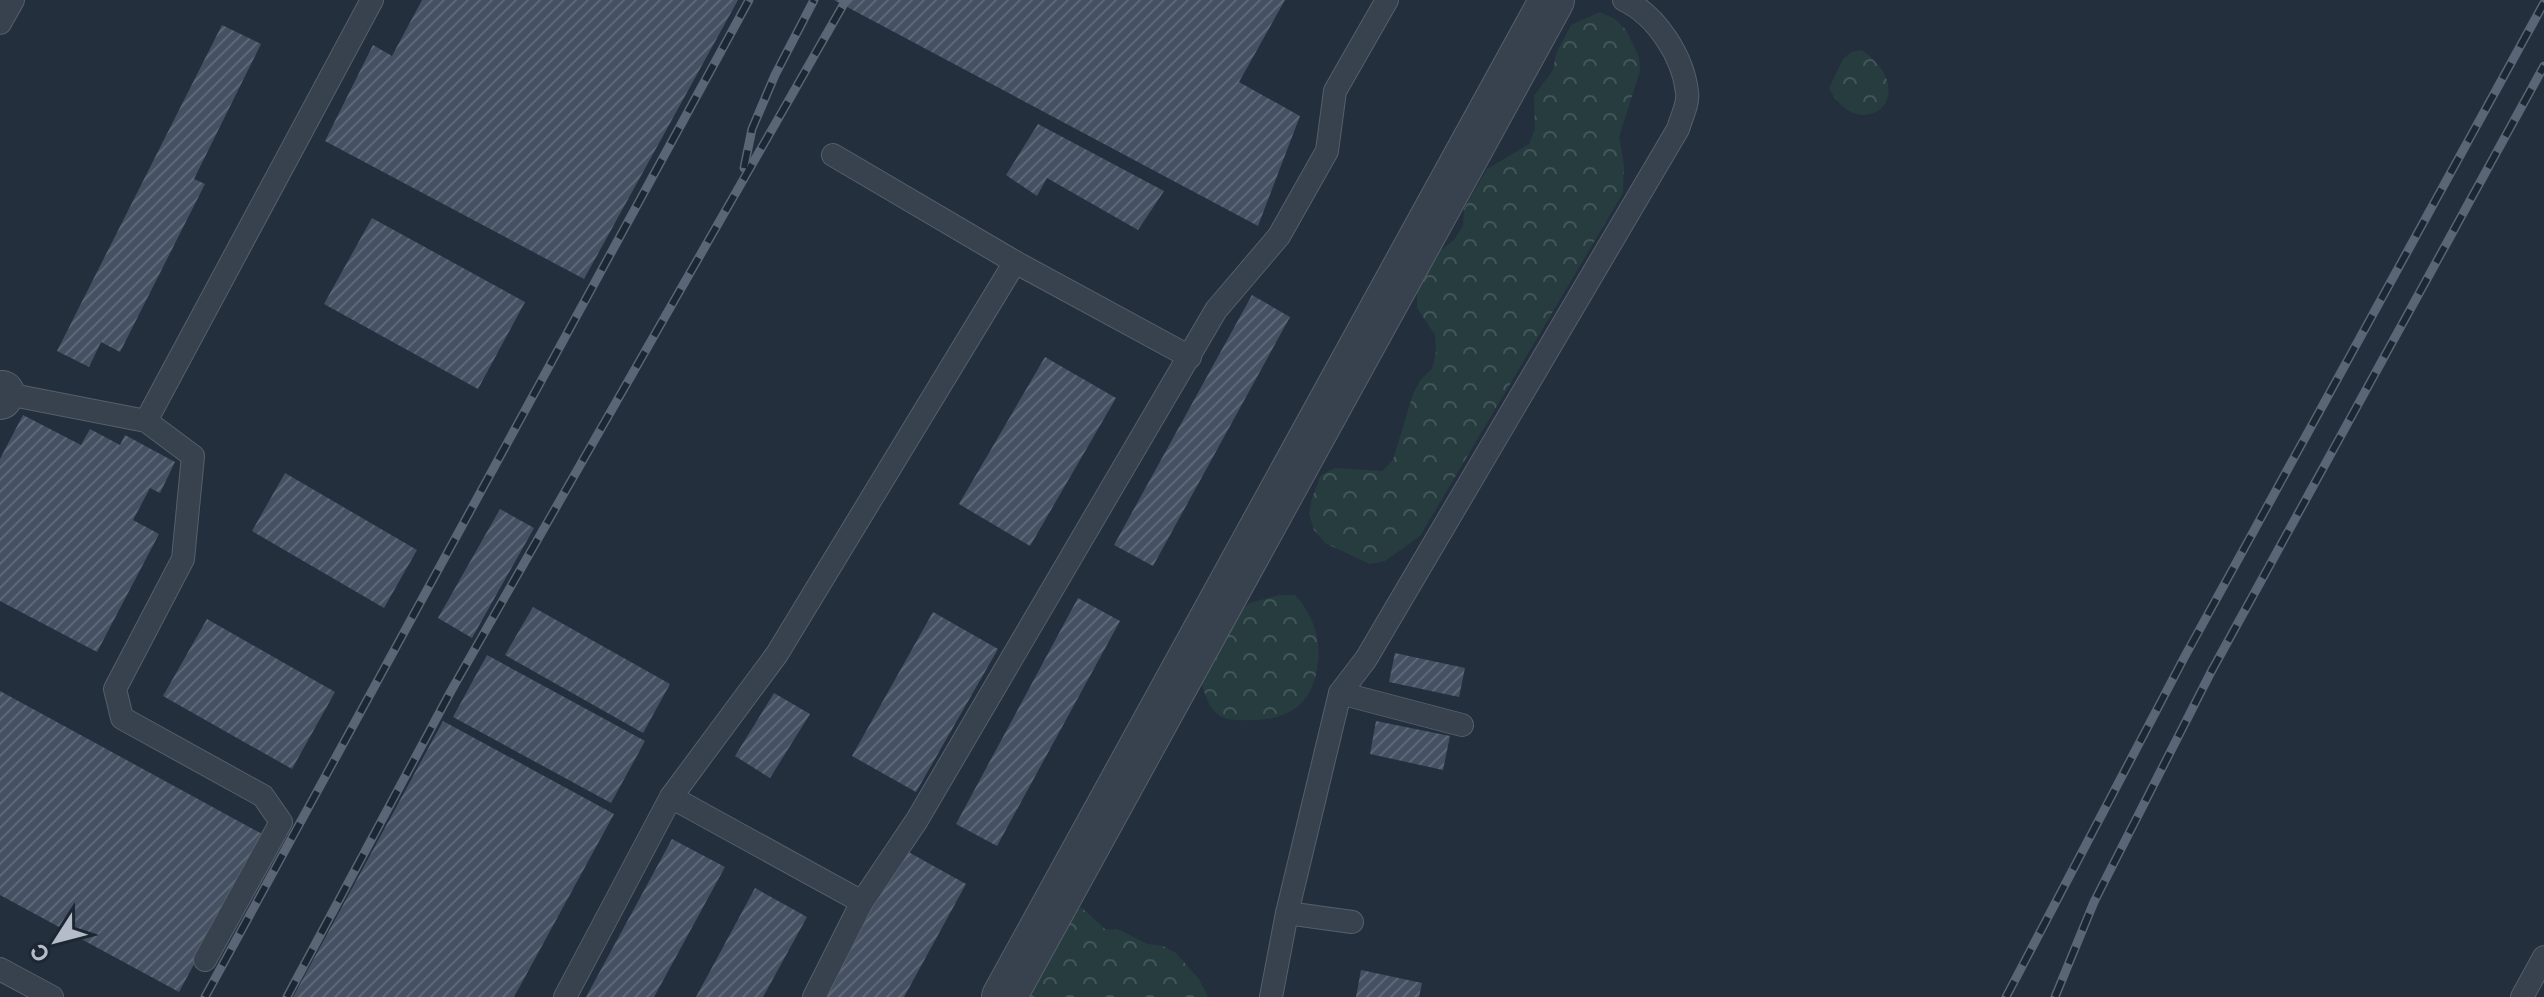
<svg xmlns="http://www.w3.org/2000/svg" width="2544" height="997" viewBox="0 0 2544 997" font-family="Inter,sans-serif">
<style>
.forest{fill:url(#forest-crowns)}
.building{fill:url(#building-hatch)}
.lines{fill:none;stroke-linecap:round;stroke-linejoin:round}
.service-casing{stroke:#565f6c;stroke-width:24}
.minor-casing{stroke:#565f6c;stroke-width:46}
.service{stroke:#38414e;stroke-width:22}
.minor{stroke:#38414e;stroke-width:44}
.rail-casing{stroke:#5a6575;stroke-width:9}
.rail{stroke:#1d2633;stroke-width:6;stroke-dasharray:18;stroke-linecap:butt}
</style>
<defs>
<pattern id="forest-crowns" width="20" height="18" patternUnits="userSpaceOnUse" patternTransform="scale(2)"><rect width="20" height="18" fill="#263c3f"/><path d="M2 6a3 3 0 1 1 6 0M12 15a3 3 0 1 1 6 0" fill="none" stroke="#435659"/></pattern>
<pattern id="building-hatch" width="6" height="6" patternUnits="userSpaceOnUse" patternTransform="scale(2)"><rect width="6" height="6" fill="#455162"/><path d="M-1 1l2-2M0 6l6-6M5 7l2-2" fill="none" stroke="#5d6877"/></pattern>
</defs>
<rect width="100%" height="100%" fill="#242f3e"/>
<!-- forest -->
<g class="forest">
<path d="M1600,12L1615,19L1626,30L1639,57L1640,71L1619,137L1624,165L1623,193L1420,536L1385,561L1370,564L1325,543L1314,530L1309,514L1312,498L1321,475L1335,468L1382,471L1393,460L1413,394L1421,379L1432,369L1436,352L1435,335L1417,308V292L1441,250L1454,240L1463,226L1464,209L1487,169L1529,144L1535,129L1534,96L1553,70L1556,54L1571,25Z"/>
<path d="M1862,50C1926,97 1858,147 1829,88L1843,59L1851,52Z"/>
<path d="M1280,595H1295C1312,614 1321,637 1318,662C1313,709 1284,722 1241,720C1230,720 1221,719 1213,710C1207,702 1204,691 1201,681L1237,616L1249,603Z"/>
<path d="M1081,907L1105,929L1120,930L1147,944L1163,946L1176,953L1199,979L1208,997H1028L1069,915Z"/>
</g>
<!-- building -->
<g class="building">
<path d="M422,0H738L584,279L325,141L373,45L392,56Z"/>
<path d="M834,0H1285L1239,82L1300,116L1258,226Z"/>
<path d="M222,25L261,44L194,179L205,184L120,352L101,342L89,367L57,351Z"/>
<path d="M1038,124L1164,191L1138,230L1047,178L1037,196L1006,175Z"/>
<path d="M372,218L525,302L478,389L324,304Z"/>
<path d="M1252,295L1290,317L1153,566L1114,545Z"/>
<path d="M1045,357L1116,398L1030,546L959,504Z"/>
<path d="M23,415L81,445L90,429L120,445L125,435L175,462L160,493L150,488L133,520L159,534L97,652L0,601V459Z"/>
<path d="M285,473L417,550L384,608L252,531Z"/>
<path d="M500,509L534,528L472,638L438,618Z"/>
<path d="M1078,598L1120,621L997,846L956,824Z"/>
<path d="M533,607L670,684L643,733L505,655Z"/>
<path d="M933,612L998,649L916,792L852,756Z"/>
<path d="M207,619L335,692L292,769L163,696Z"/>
<path d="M1395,653L1465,668L1459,697L1389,682Z"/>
<path d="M487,655L645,741L611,803L453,717Z"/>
<path d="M0,691L264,835L179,992L0,895Z"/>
<path d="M774,693L810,714L770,778L735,756Z"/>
<path d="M443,721L614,814L514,997H293Z"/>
<path d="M1376,721L1450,736L1443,770L1370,754Z"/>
<path d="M672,839L725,867L654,997H586Z"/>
<path d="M903,849L966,884L904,997H824Z"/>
<path d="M755,888L807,917L763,997H696Z"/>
<path d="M1361,970L1422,983L1419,997H1356Z"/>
</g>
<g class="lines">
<!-- service casing -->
<g class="service-casing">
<g id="service">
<path d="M0,23L13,0"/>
<path d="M833,155L1015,262L1190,357"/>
<path d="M2,393L146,421L193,456L183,559L115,689L122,718L263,796L281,822L205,960"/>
<path d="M146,421L372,0"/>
<path d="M1340,693L1462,725"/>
<path d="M671,797L862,902"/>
<path d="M1287,913L1352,922"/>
<path d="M0,969L52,997"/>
<path d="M565,997L671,797L777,654L1015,262"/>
<path d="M814,997L862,902L917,820L1216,310L1279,236L1327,151L1335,91L1387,0"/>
<path d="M1271,997L1287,913L1340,693L1366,659L1678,129C1681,118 1689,103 1687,92C1683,56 1656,15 1624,0"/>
<path d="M2522,997L2544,957"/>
</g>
</g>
<!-- minor casing -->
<g class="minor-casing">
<g id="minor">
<path d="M0,397L2,393"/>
<path d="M1004,997L1552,0"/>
</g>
</g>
<!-- service -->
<use href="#service" class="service"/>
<!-- minor -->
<use href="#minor" class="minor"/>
<!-- rail casing -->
<g class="rail-casing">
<g id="rail">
<path d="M744,168L752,129L775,75L814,0"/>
<path d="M205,997L749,0"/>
<path d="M287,997L451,691L846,0"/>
<path d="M2006,997L2185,656L2544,3"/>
<path d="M2055,997L2094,902L2211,672L2544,66"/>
</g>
</g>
<!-- rail -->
<use href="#rail" class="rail"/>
</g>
<!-- north arrow -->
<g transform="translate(56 941) rotate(234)" stroke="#1d2633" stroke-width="6" paint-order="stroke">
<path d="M0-6L14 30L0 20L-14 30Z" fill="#b4bcc9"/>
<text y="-12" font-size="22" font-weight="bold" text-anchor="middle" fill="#b4bcc9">С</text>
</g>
</svg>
